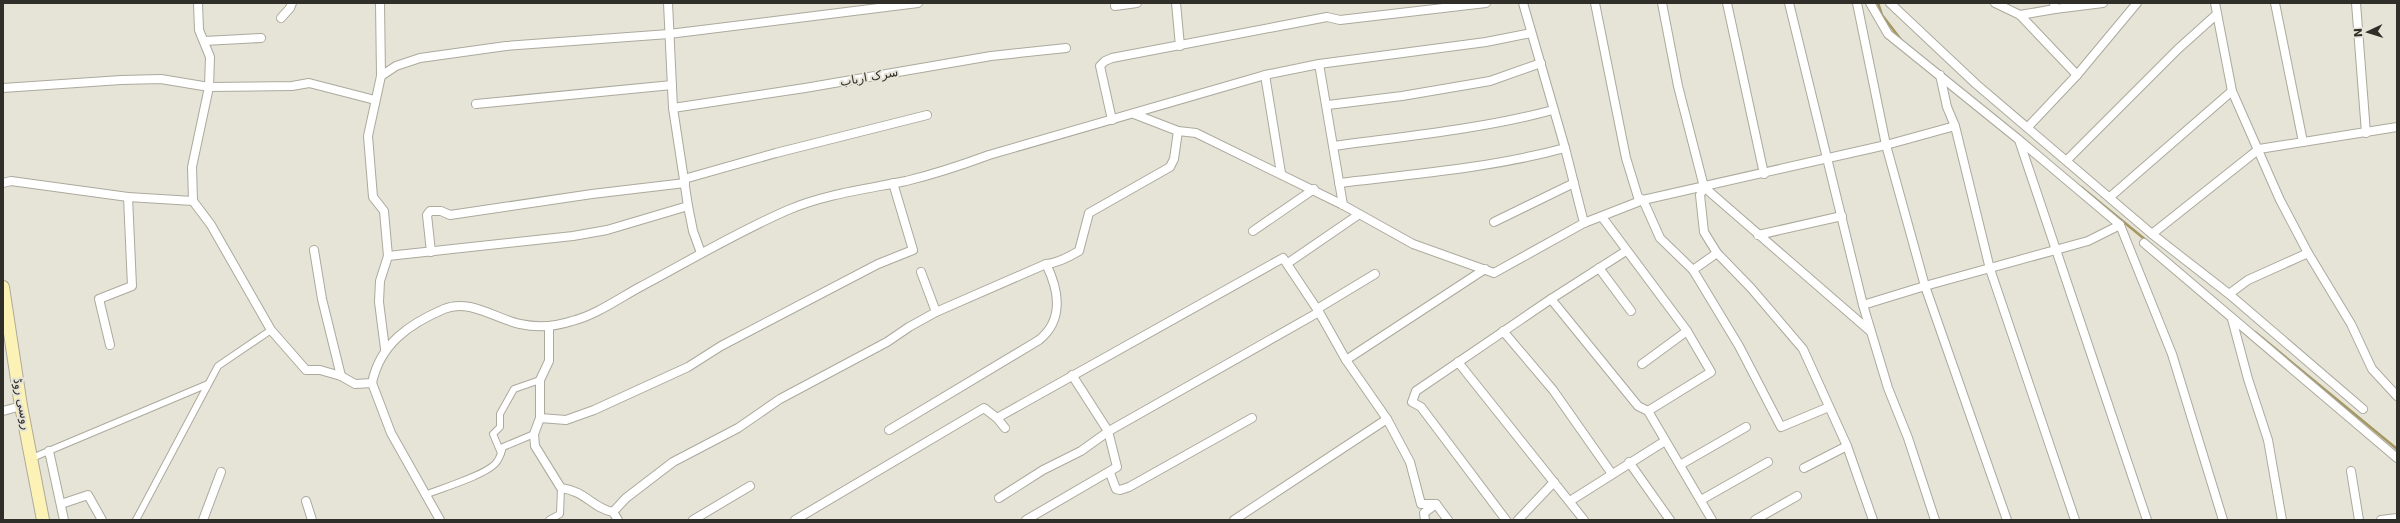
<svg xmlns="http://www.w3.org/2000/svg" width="2400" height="523" viewBox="0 0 2400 523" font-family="'DejaVu Sans',Cairo,sans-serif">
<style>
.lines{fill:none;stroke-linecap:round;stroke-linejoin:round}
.stream{stroke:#a4975f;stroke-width:2.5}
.pedestrian-casing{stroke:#aca99d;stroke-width:8}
.minor-casing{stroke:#aca99d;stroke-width:10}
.secondary-casing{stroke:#aca99d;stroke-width:14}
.pedestrian{stroke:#fff;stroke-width:6}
.minor{stroke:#fff;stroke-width:8}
.secondary{stroke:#fcf2b5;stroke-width:12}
.labels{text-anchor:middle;stroke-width:4;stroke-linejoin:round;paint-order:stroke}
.street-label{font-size:12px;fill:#2f2e29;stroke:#e6e4d7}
</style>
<rect width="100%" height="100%" fill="#e6e4d7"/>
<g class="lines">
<!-- stream -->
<g class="stream">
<path d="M1878,3L1882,15L1902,41"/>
<path d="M2081,187L2147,241"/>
<path d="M2255,332L2397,449"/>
</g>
<!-- pedestrian casing -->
<g class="pedestrian-casing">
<g id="pedestrian">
<path d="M501,453L493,434L500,427V414L514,389L540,380"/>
<path d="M32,458L208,384"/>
<path d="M425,495C442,488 483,476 495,464C500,459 501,453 503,447L534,434"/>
<path d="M136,520L218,366L271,330"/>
<path d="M549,520L560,514L561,488"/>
</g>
</g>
<!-- minor casing -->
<g class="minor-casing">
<g id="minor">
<path d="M198,3L199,30L210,57L209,87L192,167L193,201L211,225L271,330L306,370H320L341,376L355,384L372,383C380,344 409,324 444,309C469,298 496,319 520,324C538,328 554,327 572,321C596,315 618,299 640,287C689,261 737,232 788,210C825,194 867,189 906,181C935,174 962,165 989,155L1265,75L1319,64L1486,42L1531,33"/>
<path d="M380,3L381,76L368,136L373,197L384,211L388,256L380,281L379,302L385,349"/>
<path d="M668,3L673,108L688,206L693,231L701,253"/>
<path d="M1176,3L1180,46"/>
<path d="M1523,3L1565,148L1584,223"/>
<path d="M1595,3L1626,158L1638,197L1643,200L1660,238L1693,270"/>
<path d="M1662,3L1678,86L1704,187L1870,331"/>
<path d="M1727,3L1764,174"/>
<path d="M1789,3L1863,305L1888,388L1908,438L1935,520"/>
<path d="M1857,3L1886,145L1925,286L2007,520"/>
<path d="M1870,3L1888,34L2018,139L2120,225L2172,354L2223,520"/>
<path d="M1890,3L1976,84L2152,234L2229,294L2363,409"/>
<path d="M1995,3L2020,15L2077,75"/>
<path d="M2215,3L2232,91L2280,200L2308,253L2351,324L2372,369L2397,396"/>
<path d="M2275,3L2303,142"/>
<path d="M2356,3L2366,133"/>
<path d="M1115,6L1137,3"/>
<path d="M2055,9L2103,3"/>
<path d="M2020,15L2055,9L2054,3"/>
<path d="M281,18L290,8L292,3"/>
<path d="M204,41L261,38"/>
<path d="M1319,64L1343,205"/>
<path d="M1265,75L1281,173"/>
<path d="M1940,75L1947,107L1955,126L1990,269L2075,520"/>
<path d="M381,76L396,66L420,58L506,46L669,34L918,3"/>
<path d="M3,88L121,80L161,79L209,87L292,86L309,83L375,100"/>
<path d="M476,104L672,85"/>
<path d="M1328,105L1402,96L1490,81L1541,63"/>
<path d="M673,108L805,88L991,56L1066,48"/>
<path d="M1134,114L1178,131L1196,133L1343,205L1413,244L1494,273L1584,223L1643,200L1886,145L1955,126"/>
<path d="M1112,120L1100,66L1105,61L1112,58L1327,17L1340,20L1486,3"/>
<path d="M2028,127L2077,75L2137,3"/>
<path d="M2019,140L2147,520"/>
<path d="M1333,146C1407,136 1482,129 1553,110"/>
<path d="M2067,160L2178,49L2217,14"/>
<path d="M684,179L776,153L927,115"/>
<path d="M3,183L11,181L128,197L193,201"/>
<path d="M1339,183C1415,174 1491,168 1565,148"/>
<path d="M1704,187L1700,195L1704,232L1717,253L1751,288L1803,349L1847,446L1873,520"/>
<path d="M2110,197L2232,91"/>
<path d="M1602,217L1687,331L1711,372L1648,411"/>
<path d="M1494,222L1574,183"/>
<path d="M1253,231L1314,189"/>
<path d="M2152,234L2259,149L2397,127"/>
<path d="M1758,235L1842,216"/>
<path d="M2144,243L2397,458"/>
<path d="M314,250L322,299L341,376"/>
<path d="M431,252L427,215L430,211H441L450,215L592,194L685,183"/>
<path d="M1717,253L1693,270L1739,346L1781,427L1829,407"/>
<path d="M388,256L573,236L607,230L688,206"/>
<path d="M1288,263L1358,215"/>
<path d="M1599,268L1631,311"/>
<path d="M921,272L936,312"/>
<path d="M2229,294L2248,280L2308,253"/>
<path d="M1551,299L1638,406L1648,411L1712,520"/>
<path d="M1863,305L1925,286L2088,241L2120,225"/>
<path d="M1317,309L1375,274"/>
<path d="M2232,319L2248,379L2268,440L2282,520"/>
<path d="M549,327V361L540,380V418L534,434L535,446L561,488C586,491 592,508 613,512L618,520"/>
<path d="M1503,331L1553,390L1612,474"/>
<path d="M110,345L99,299L132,286L128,197"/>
<path d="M1346,360L1485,269"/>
<path d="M1458,362L1584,520"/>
<path d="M1642,364L1687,331"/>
<path d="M372,383L391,433L440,520"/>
<path d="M3,411L21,406"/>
<path d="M540,418L566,420L594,410L688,367L721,346L878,264L913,250L893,183"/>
<path d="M997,418L1283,258L1319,312L1346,360L1387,419L1410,462L1421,504H1436L1448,520"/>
<path d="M889,430L1039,340C1064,320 1059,290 1046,264"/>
<path d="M49,451L64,520"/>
<path d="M1629,462L1670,520"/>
<path d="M1680,465L1746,427"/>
<path d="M1804,468L1847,446"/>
<path d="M2351,471L2359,520"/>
<path d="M1110,473L1116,489L1120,490L1129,487L1252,418"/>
<path d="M999,498L1043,470L1081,451L1109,431L1319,312"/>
<path d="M1701,500L1768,462"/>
<path d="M306,501L312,520"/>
<path d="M1570,501L1665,441"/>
<path d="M61,504L88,495L102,520"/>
<path d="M613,512L626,498L673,462L738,428L780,399L887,342L909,327L936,312L1046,264C1058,263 1069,257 1079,251L1089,213L1170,167L1174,159L1178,131"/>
<path d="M203,520L221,472"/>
<path d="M693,520L750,486"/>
<path d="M795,520L984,408L997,418L1005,428"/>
<path d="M1026,520L1117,467L1108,431L1072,375"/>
<path d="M1234,520L1387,419"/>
<path d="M1425,520L1424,513L1436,504"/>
<path d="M1506,520L1421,407L1412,402L1416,391L1551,299L1626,251"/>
<path d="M1518,520L1554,482"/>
<path d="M1755,520L1797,496"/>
<path d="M2381,520L2397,518"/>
</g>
</g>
<!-- secondary casing -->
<g class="secondary-casing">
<path id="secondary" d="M3,287L21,406L43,520"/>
</g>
<!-- pedestrian -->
<use href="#pedestrian" class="pedestrian"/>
<!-- minor -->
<use href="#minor" class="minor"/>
<!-- secondary -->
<use href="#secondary" class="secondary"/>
</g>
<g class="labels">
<!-- street labels -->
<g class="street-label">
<text transform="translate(869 77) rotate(-10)" y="4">سرک ارباب</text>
<text transform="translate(22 404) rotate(80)" y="4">روسی روڈ</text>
</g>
</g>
<!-- border -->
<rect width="2400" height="523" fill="none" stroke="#2f2e29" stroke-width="8"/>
<!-- north arrow -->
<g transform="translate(2368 32) rotate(266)" stroke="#e6e4d7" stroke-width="3" paint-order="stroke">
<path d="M0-3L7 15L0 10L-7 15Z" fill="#2f2e29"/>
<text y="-6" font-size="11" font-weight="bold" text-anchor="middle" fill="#2f2e29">N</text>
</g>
</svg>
